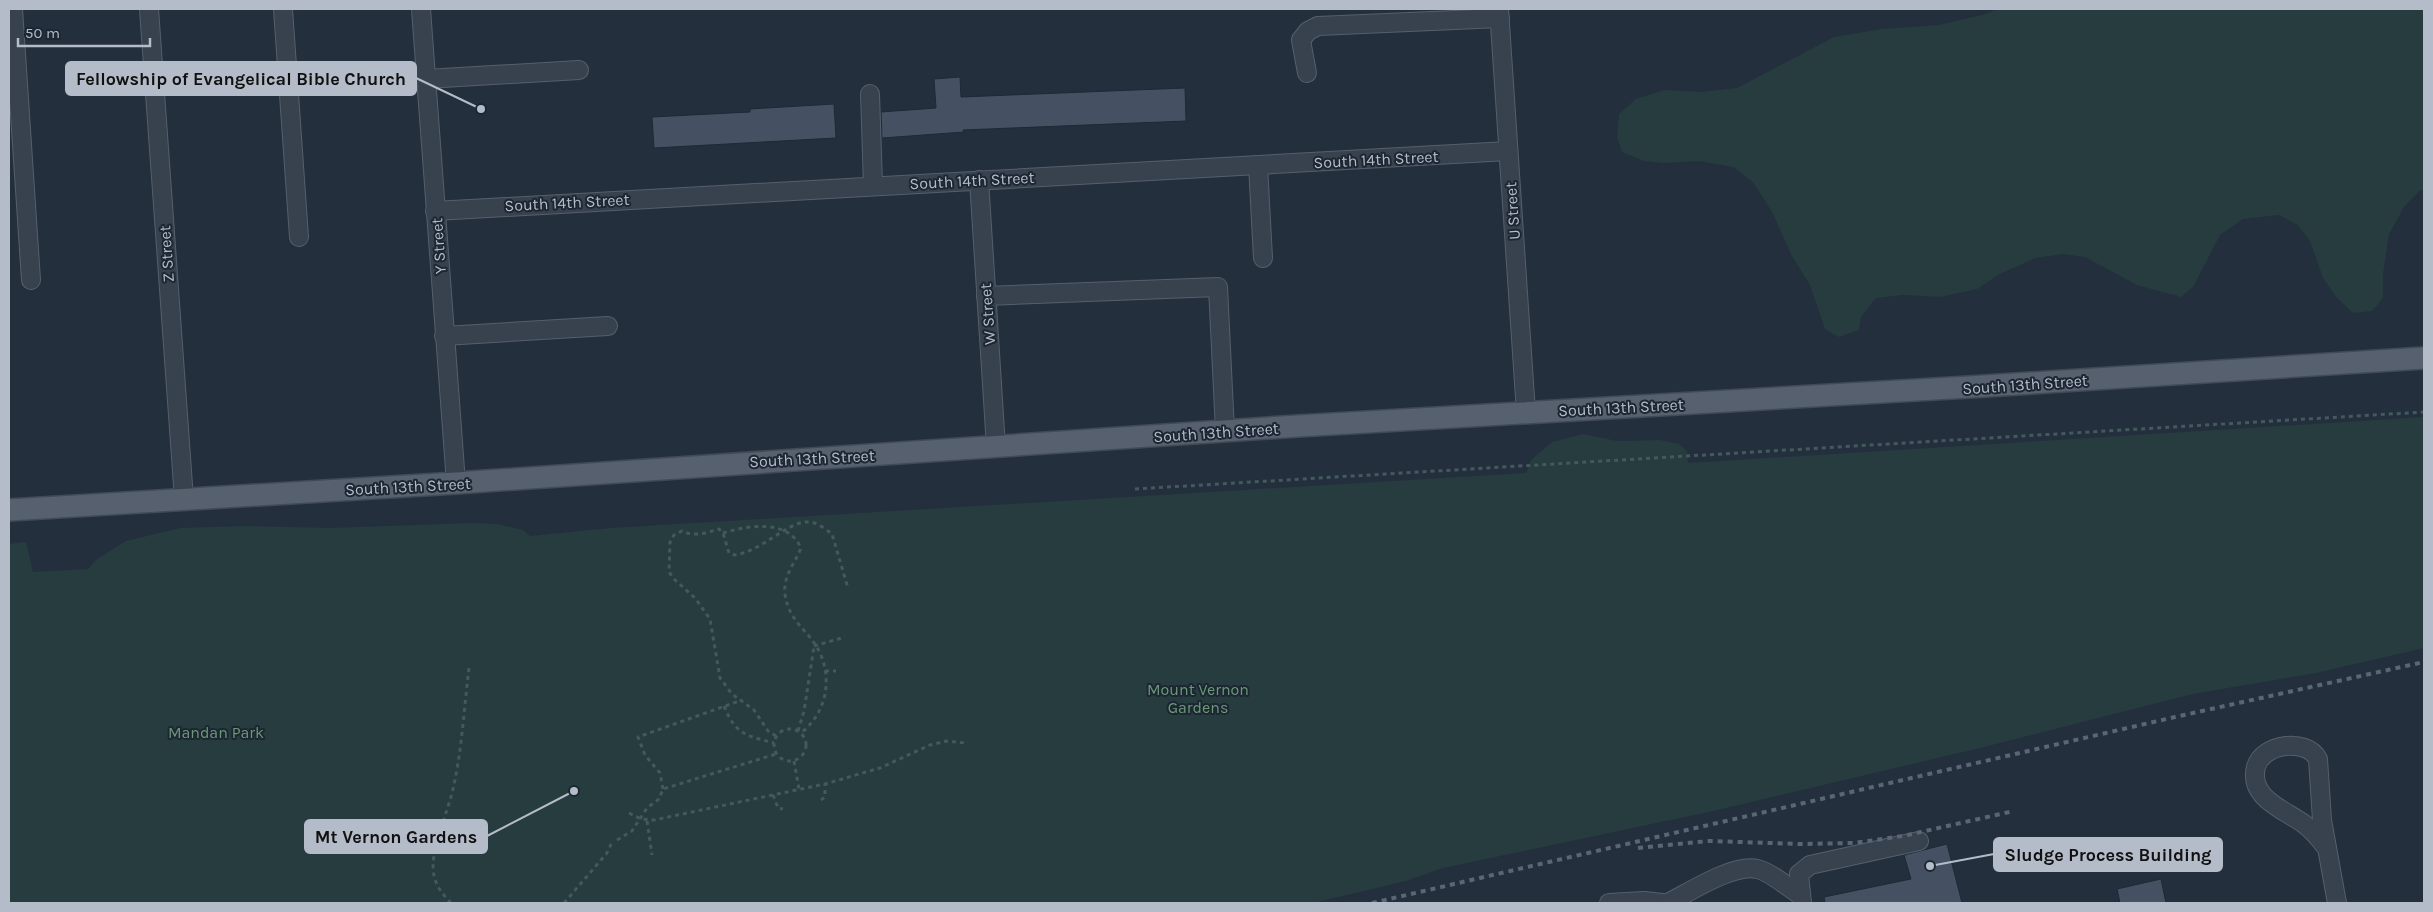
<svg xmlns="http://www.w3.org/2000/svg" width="2433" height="912" viewBox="0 0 2433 912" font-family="Karla,sans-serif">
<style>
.green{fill:#263c3f}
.building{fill:#455162;stroke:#1f2835}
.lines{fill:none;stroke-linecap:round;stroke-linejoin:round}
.minor-casing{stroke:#565f6c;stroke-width:20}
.major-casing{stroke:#414a57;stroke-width:24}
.path{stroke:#44595c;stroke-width:3;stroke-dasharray:4 4;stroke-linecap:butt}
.minor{stroke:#38414e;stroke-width:18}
.major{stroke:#56606e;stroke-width:21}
.rail{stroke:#5a6575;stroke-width:4;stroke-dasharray:5 5;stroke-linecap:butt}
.labels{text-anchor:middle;stroke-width:4;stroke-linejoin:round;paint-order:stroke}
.street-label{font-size:16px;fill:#b4bcc9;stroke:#1d2633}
.park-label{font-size:16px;fill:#6b9a76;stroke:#1d2633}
.leader{fill:none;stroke:#b4bcc9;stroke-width:2}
.callout-dot{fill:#b4bcc9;stroke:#1d2633;stroke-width:2}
.callout{fill:#b4bcc9;stroke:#b4bcc9;stroke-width:2}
.callout-label{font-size:18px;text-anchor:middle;font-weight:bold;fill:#111}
</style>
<rect width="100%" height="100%" fill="#242f3e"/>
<!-- green -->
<g class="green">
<path d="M1998,9H2424V191L2420,190L2404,207L2389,234L2383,274V298L2372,311L2353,313L2337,298L2323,278L2310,241L2298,225L2279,215L2243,219L2220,235L2193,287L2181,297L2137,285L2085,257L2063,254L2035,258L1998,275L1977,289L1940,297L1903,295L1876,298L1861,317L1859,330L1839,337L1825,329L1810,285L1792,256L1772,212L1753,182L1733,167L1699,161L1663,163L1644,161L1622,152L1617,137L1619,114L1636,99L1664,90L1701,92L1737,88L1834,37L1882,29L1939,25L1982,15Z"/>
<path d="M2424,417V648L2316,673L2193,694L1984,747L1713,811L1443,868L1406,881L1313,903H9V544L26,542L33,572L88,569L97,559L126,541L180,528L244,526L330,528L471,523L498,524L523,530L530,536L611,528L1526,473L1531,460L1552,442L1583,434L1617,441L1660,440L1679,444L1687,451L1688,463Z"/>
</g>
<!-- building -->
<g class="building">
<path d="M960,77L961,97L1185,88L1186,121L963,130L964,132L882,138L881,112L936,108L934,79Z"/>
<path d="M834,104L836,138L654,148L652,117L750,112V109Z"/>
<path d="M1947,844L1962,903H1825L1824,897L1911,879L1904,855Z"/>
<path d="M2161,879L2166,903H2120L2117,889Z"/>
</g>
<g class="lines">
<!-- minor casing -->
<g class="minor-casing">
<g id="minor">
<path d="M13,9L31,280"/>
<path d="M149,9L184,499"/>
<path d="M283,9L299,237"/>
<path d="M421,9L456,483"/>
<path d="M1499,9L1526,413"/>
<path d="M1307,73L1301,40L1308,31L1318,26L1500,18"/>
<path d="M426,79L579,70"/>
<path d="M870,94L873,186"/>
<path d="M1258,165L1263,258"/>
<path d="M979,180L996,447"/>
<path d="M435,211L1508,151"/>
<path d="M986,296L1218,287L1225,431"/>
<path d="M444,336L608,326"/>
<path d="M2325,846C2319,838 2312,830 2304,824C2285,810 2248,798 2256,767C2262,744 2306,737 2318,759L2322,820L2337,903"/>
<path d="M1609,903L1644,901L1662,903"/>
<path d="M1668,903C1688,893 1734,863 1757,869C1769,871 1789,888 1800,895"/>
<path d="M1802,903L1799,874L1810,865L1919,841"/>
</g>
</g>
<!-- major casing -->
<g class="major-casing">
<path id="major" d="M9,510L456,483L1298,426L1969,387L2424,358"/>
</g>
<!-- path -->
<g class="path">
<path d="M1135,489L2424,412"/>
<path d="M723,533C749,525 788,519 801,548C795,564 783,575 785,594C789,623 810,631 820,653C833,682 825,714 801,733"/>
<path d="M814,646L845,637"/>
<path d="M825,671H836"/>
<path d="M724,706C736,735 745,735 774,743"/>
<circle cx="790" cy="745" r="16"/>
<path d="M798,731L804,711L814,647"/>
<path d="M776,736L768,731L754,710L732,694L720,678L710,619L695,598L674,579L669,572L670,542L674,535L682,531C694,537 706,533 719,529L723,533L729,553L735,555C762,551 787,522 807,522C816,521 825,529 832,534L848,588"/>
<path d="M794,761L799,789"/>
<path d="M663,789L660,773L645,755L638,737L742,700"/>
<path d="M773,795L778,808L783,809"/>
<path d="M821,800L825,797V784"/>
<path d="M629,813L641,819L654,820L825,784L880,768L930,745L946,741L965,743"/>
<path d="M647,821L652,855"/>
<path d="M617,840L632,831L647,808L659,799L663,789L776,754"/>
<path d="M451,903C441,893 433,882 433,866C434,839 447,815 453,789C462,750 464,708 469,668"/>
<path d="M564,903L607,853L612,842"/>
</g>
<!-- minor -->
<use href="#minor" class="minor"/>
<!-- major -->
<use href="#major" class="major"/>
<!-- rail -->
<g class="rail">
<path d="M1638,848L1709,841L1801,844L1854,843L1903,836L2014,811"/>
<path d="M1372,903L2175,717L2424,662"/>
</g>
</g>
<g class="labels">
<!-- street labels -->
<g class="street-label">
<text transform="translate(1376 159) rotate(-3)" y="6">South 14th Street</text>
<text transform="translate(972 180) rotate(-3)" y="6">South 14th Street</text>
<text transform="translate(567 202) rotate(-3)" y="6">South 14th Street</text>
<text transform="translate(1512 211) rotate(-94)" y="6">U Street</text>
<text transform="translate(438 246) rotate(-94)" y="6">Y Street</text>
<text transform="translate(166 254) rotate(-94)" y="6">Z Street</text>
<text transform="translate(987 314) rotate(-94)" y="6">W Street</text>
<text transform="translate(2025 384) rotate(-4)" y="6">South 13th Street</text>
<text transform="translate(1621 407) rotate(-3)" y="6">South 13th Street</text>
<text transform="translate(1216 432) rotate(-4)" y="6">South 13th Street</text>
<text transform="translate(812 458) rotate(-3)" y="6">South 13th Street</text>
<text transform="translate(408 486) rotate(-3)" y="6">South 13th Street</text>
</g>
<!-- park labels -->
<g class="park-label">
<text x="1198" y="695">Mount Vernon<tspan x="1198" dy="18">Gardens</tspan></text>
<text x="216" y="738">Mandan Park</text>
</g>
</g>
<!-- callouts -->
<path class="leader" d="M481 109L416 78M574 791L487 836M1930 866L1994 854"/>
<g class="callout-dot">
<circle cx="481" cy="109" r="5"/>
<circle cx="574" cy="791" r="5"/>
<circle cx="1930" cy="866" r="5"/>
</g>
<g class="callout">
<rect x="66" y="62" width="350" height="33" rx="5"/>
<rect x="305" y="820" width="182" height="33" rx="5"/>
<rect x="1994" y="838" width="228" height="33" rx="5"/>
</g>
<g class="callout-label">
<text x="241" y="85">Fellowship of Evangelical Bible Church</text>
<text x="396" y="843">Mt Vernon Gardens</text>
<text x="2108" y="861">Sludge Process Building</text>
</g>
<!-- border -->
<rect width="2433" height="912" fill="none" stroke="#b4bcc9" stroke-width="20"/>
<!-- scale -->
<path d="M18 38v8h132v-8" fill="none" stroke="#b4bcc9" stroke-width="2.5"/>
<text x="25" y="38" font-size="15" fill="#b4bcc9" stroke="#1d2633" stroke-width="4" paint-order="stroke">50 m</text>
</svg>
